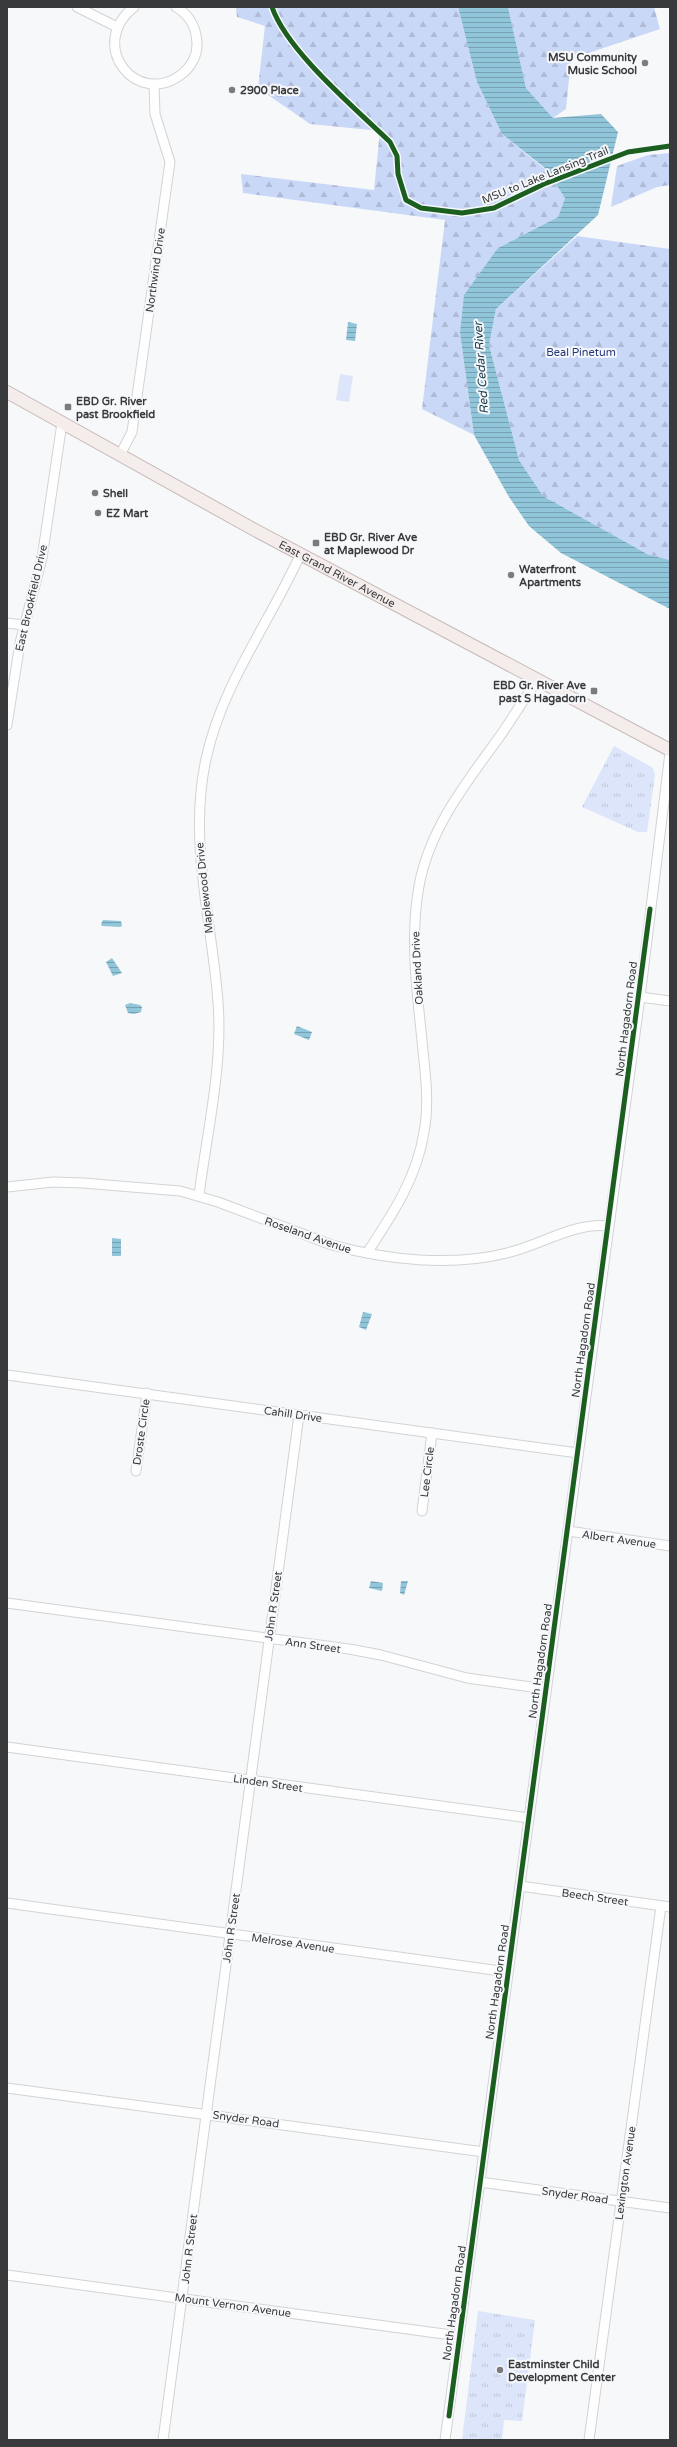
<svg xmlns="http://www.w3.org/2000/svg" width="677" height="2447" viewBox="0 0 677 2447" font-family="'Varela Round',sans-serif">
<style>
.green{fill:#dde5fb}
.forest{fill:url(#forest-firs)}
.park{fill:url(#park-tufts)}
.water{fill:url(#water-rules)}
.lines{fill:none;stroke-linecap:round;stroke-linejoin:round}
.minor-casing{stroke:#d2d3d4;stroke-width:11}
.major-casing{stroke:#c6b9b7;stroke-width:14}
.minor{stroke:#fefefe;stroke-width:9}
.major{stroke:#f4edec;stroke-width:12}
.cycleway-casing{stroke:#f6f8fb;stroke-width:8}
.cycleway{stroke:#1b5e20;stroke-width:5}
.poi-dot{fill:#7c7c7e;stroke:#f6f8fb;stroke-width:1.5}
.labels{text-anchor:middle;stroke-width:4;stroke-linejoin:round;paint-order:stroke}
.poi-label{font-size:11px;font-weight:bold;fill:#393a3b;stroke:#f6f8fb;text-anchor:start}
.street-label{font-size:11px;fill:#393a3b;stroke:#f6f8fb}
.park-label{font-size:11px;fill:#25387a;stroke:#f6f8fb}
.water-label{font-size:12px;font-style:italic;fill:#1e404e;stroke:#f6f8fb}
</style>
<defs>
<pattern id="forest-firs" width="22" height="20" patternUnits="userSpaceOnUse"><rect width="22" height="20" fill="#cad8f8"/><path d="M5 1l3.5 6h-7zM16 11l3.5 6h-7z" fill="#aebad6"/></pattern>
<pattern id="park-tufts" width="24" height="20" patternUnits="userSpaceOnUse"><rect width="24" height="20" fill="#dde5fb"/><path d="M3 7l-1-3M5 7V3M7 7l1-3M15 17l-1-3M17 17v-4M19 17l1-3" fill="none" stroke="#bec5d8"/></pattern>
<pattern id="water-rules" width="6" height="5" patternUnits="userSpaceOnUse"><rect width="6" height="5" fill="#91c5da"/><path d="M0 2.5h6" fill="none" stroke="#77a1b2"/></pattern>
</defs>
<rect width="100%" height="100%" fill="#f7f8fa"/>
<!-- green -->
<path class="green" d="M340,374L353,376L349,402L336,400Z"/>
<!-- forest -->
<g class="forest">
<path d="M236,7H458L477,82L502,134L545,169L565,198L558,217L498,248L460,333L474,435L422,409L445,220L243,193L241,174L374,190L380,131L310,124L258,88L265,26L237,17Z"/>
<path d="M508,7H654L660,29L571,59L566,109L553,118L526,88Z"/>
<path d="M670,153V185L657,187L611,207L617,166L648,155Z"/>
<path d="M577,236L670,249V560L649,555L543,496L519,460L489,345L496,309Z"/>
</g>
<!-- park -->
<g class="park">
<path d="M614,746L653,768L655,775L647,832H638L582,807Z"/>
<path d="M478,2311L535,2320L522,2421L504,2420L502,2440H462Z"/>
</g>
<!-- water -->
<g class="water">
<path d="M458,7H508L526,88L553,118L601,114L618,132L598,215L496,309L489,345L519,460L543,496L649,555L670,560V609L561,553L529,526L509,497L474,435L460,333L464,295L498,248L558,217L565,198L545,168L502,134L477,82Z"/>
<path d="M348,322L357,324L355,341L346,340Z"/>
<path d="M103,920L121,921L122,926L120,927L102,926L101,924Z"/>
<path d="M112,958L122,973L113,976L106,962Z"/>
<path d="M130,1003L140,1005L142,1007L141,1012L134,1014L128,1013L125,1005Z"/>
<path d="M297,1026L312,1032L309,1040L294,1034Z"/>
<path d="M112,1238L121,1239V1256H112Z"/>
<path d="M363,1312L372,1314L366,1330L359,1327Z"/>
<path d="M371,1581L383,1583L382,1591L369,1588Z"/>
<path d="M401,1581H408L404,1595L400,1593Z"/>
</g>
<g class="lines">
<!-- minor casing -->
<g class="minor-casing">
<g id="minor">
<path d="M77,7L117,27"/>
<path d="M134,7C86,45 137,109 182,74C191,67 197,56 197,45C197,29 190,15 176,7"/>
<path d="M120,455L132,432L170,162L155,114L154,84"/>
<path d="M7,623L24,625"/>
<path d="M7,725L20,643L42,558L62,423"/>
<path d="M640,997L670,1001"/>
<path d="M7,1187L53,1182L83,1183L180,1191L218,1202L332,1245C387,1260 451,1267 507,1253C541,1245 574,1222 609,1226"/>
<path d="M199,1195C207,1132 223,1066 218,1002C212,920 188,842 206,759C222,684 270,622 301,553"/>
<path d="M367,1253C392,1215 417,1178 424,1132C429,1106 426,1078 423,1051C418,997 409,941 419,886C429,830 465,784 498,739C512,719 524,699 538,679"/>
<path d="M7,1375L578,1453"/>
<path d="M136,1471L147,1393"/>
<path d="M422,1511L432,1433"/>
<path d="M568,1531L670,1546"/>
<path d="M7,1603L349,1649L381,1655L467,1678L546,1689"/>
<path d="M7,1747L529,1818"/>
<path d="M520,1886L670,1907"/>
<path d="M7,1903L508,1972"/>
<path d="M7,2088L484,2152"/>
<path d="M480,2182L670,2208"/>
<path d="M7,2275L459,2336"/>
<path d="M163,2440L299,1415"/>
<path d="M445,2440L640,997L670,753"/>
<path d="M589,2440L661,1906"/>
</g>
</g>
<!-- major casing -->
<g class="major-casing">
<g id="major">
<path id="s1" d="M7,392L253,529L670,750"/>
</g>
</g>
<!-- minor -->
<use href="#minor" class="minor"/>
<!-- major -->
<use href="#major" class="major"/>
<!-- cycleway casing -->
<g class="cycleway-casing">
<g id="cycleway">
<path d="M272,7C287,51 355,108 390,142L397,156L398,174L406,200L421,208L462,213L494,208L544,184L628,152L670,146"/>
<path d="M449,2416L650,909"/>
</g>
</g>
<!-- cycleway -->
<use href="#cycleway" class="cycleway"/>
</g>
<!-- markers -->
<g class="poi-dot">
<circle cx="645" cy="63" r="4"/>
<circle cx="232" cy="90" r="4"/>
<rect x="64" y="403" width="8" height="8" rx="2"/>
<circle cx="95" cy="493" r="4"/>
<circle cx="98" cy="513" r="4"/>
<rect x="312" y="539" width="8" height="8" rx="2"/>
<circle cx="511" cy="575" r="4"/>
<rect x="590" y="687" width="8" height="8" rx="2"/>
<circle cx="500" cy="2370" r="4"/>
</g>
<g class="labels">
<!-- poi labels -->
<g class="poi-label">
<text x="637" y="61" text-anchor="end">MSU Community<tspan x="637" dy="13">Music School</tspan></text>
<text x="240" y="94">2900 Place</text>
<text x="76" y="405">EBD Gr. River<tspan x="76" dy="13">past Brookfield</tspan></text>
<text x="103" y="497">Shell</text>
<text x="106" y="517">EZ Mart</text>
<text x="324" y="541">EBD Gr. River Ave<tspan x="324" dy="13">at Maplewood Dr</tspan></text>
<text x="519" y="573">Waterfront<tspan x="519" dy="13">Apartments</tspan></text>
<text x="586" y="689" text-anchor="end">EBD Gr. River Ave<tspan x="586" dy="13">past S Hagadorn</tspan></text>
<text x="508" y="2368">Eastminster Child<tspan x="508" dy="13">Development Center</tspan></text>
</g>
<!-- street labels -->
<g class="street-label">
<text transform="translate(545 175) rotate(-22)" y="4">MSU to Lake Lansing Trail</text>
<text transform="translate(155 270) rotate(-82)" y="4">Northwind Drive</text>
<text dy="4" stroke="none"><textPath href="#s1" startOffset="377">East Grand River Avenue</textPath></text>
<text transform="translate(31 598) rotate(-77)" y="4">East Brookfield Drive</text>
<text transform="translate(204 888) rotate(-96)" y="4">Maplewood Drive</text>
<text transform="translate(417 968) rotate(-93)" y="4">Oakland Drive</text>
<text transform="translate(626 1019) rotate(-83)" y="4">North Hagadorn Road</text>
<text transform="translate(308 1235) rotate(19)" y="4">Roseland Avenue</text>
<text transform="translate(583 1340) rotate(-82)" y="4">North Hagadorn Road</text>
<text transform="translate(293 1414) rotate(8)" y="4">Cahill Drive</text>
<text transform="translate(141 1432) rotate(-82)" y="4">Droste Circle</text>
<text transform="translate(427 1472) rotate(-83)" y="4">Lee Circle</text>
<text transform="translate(619 1539) rotate(8)" y="4">Albert Avenue</text>
<text transform="translate(273 1606) rotate(-82)" y="4">John R Street</text>
<text transform="translate(313 1645) rotate(8)" y="4">Ann Street</text>
<text transform="translate(540 1661) rotate(-82)" y="4">North Hagadorn Road</text>
<text transform="translate(268 1783) rotate(8)" y="4">Linden Street</text>
<text transform="translate(595 1897) rotate(8)" y="4">Beech Street</text>
<text transform="translate(231 1928) rotate(-82)" y="4">John R Street</text>
<text transform="translate(293 1943) rotate(8)" y="4">Melrose Avenue</text>
<text transform="translate(497 1982) rotate(-82)" y="4">North Hagadorn Road</text>
<text transform="translate(246 2119) rotate(8)" y="4">Snyder Road</text>
<text transform="translate(625 2173) rotate(-82)" y="4">Lexington Avenue</text>
<text transform="translate(575 2195) rotate(8)" y="4">Snyder Road</text>
<text transform="translate(189 2249) rotate(-83)" y="4">John R Street</text>
<text transform="translate(454 2303) rotate(-82)" y="4">North Hagadorn Road</text>
<text transform="translate(233 2305) rotate(8)" y="4">Mount Vernon Avenue</text>
</g>
<!-- park labels -->
<g class="park-label">
<text x="581" y="356">Beal Pinetum</text>
</g>
<!-- water labels -->
<g class="water-label">
<text transform="translate(481 368) rotate(-94)" y="4">Red Cedar River</text>
</g>
</g>
<!-- border -->
<rect width="677" height="2447" fill="none" stroke="#393a3b" stroke-width="16"/>
</svg>
